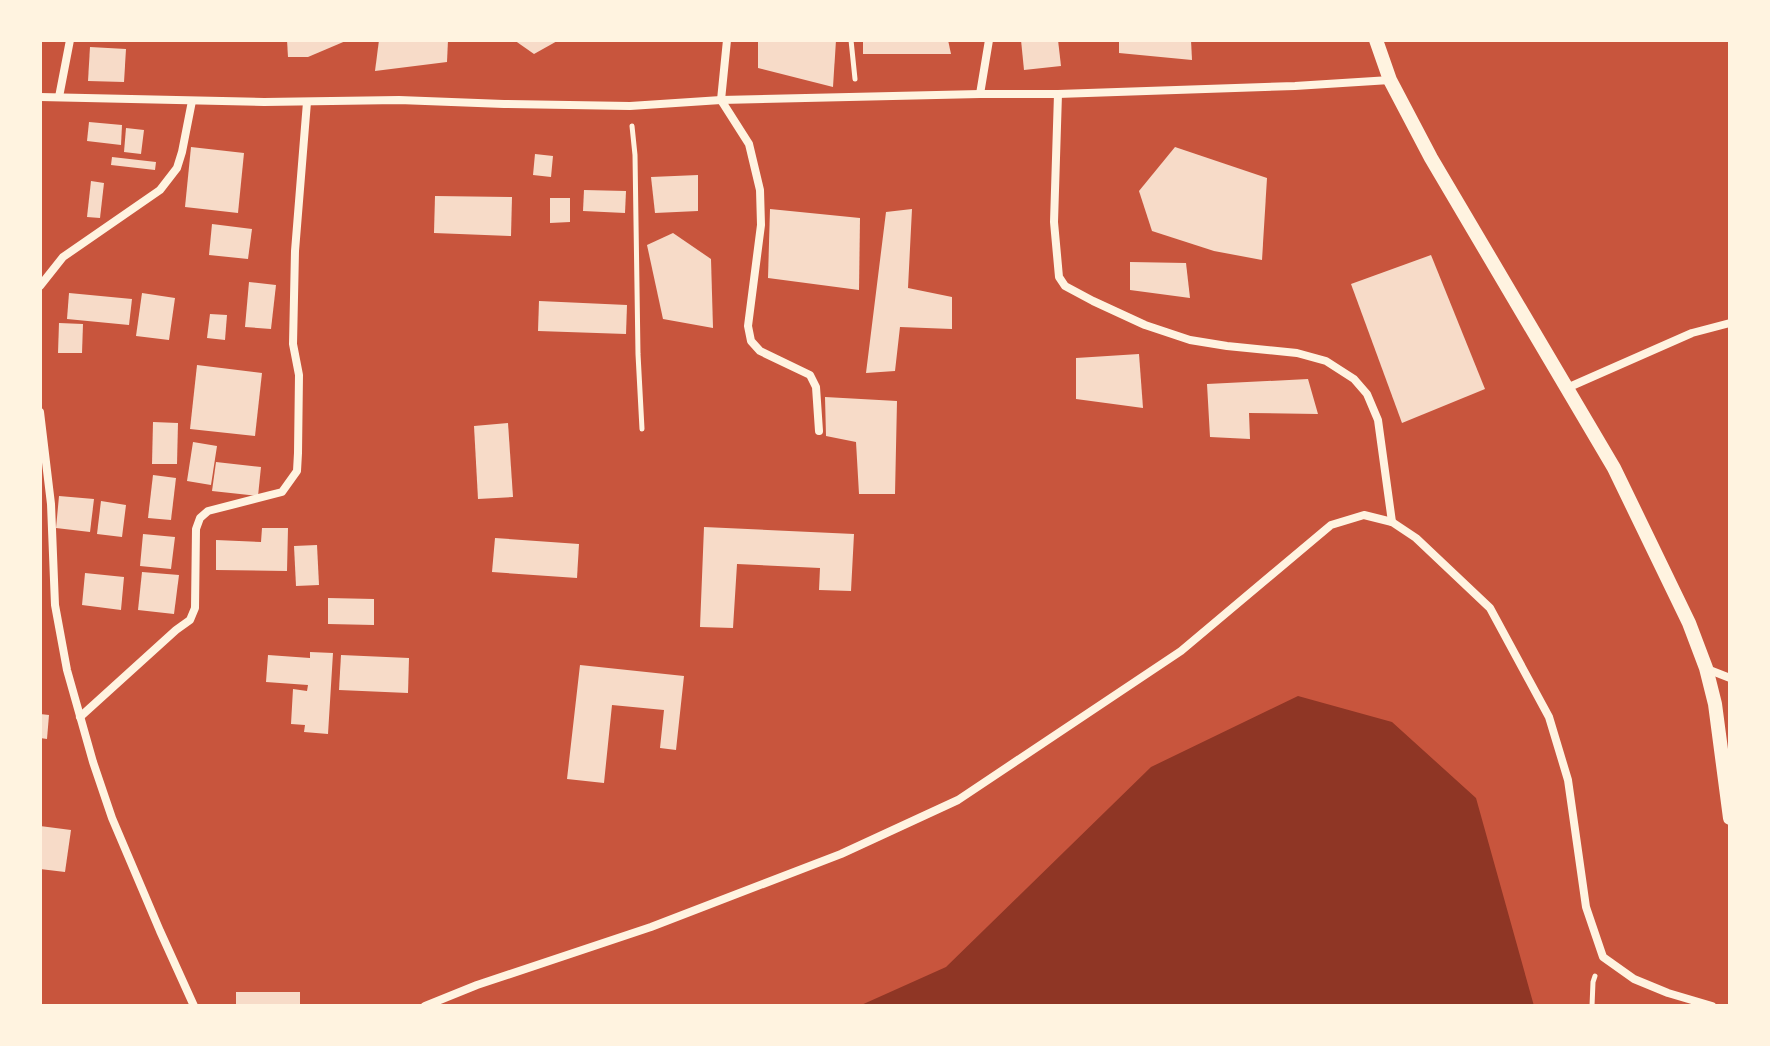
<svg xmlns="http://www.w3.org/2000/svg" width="1770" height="1046" viewBox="0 0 1770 1046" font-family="Quicksand,sans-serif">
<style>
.water{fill:#8f3625}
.building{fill:#f7dbc8}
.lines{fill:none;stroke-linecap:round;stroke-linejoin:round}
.path{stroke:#fff3e0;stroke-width:5}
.minor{stroke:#fff3e0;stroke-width:8}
.tertiary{stroke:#fff3e0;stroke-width:14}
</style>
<rect width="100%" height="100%" fill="#c8553d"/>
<!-- water -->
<path class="water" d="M1298,696L1392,722L1476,798L1534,1006H859L946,967L1151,767Z"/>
<!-- building -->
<g class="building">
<path d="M287,40H348L308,57H288Z"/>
<path d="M379,40H448L447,62L375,71Z"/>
<path d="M514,40H559L534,54Z"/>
<path d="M758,40H836L833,87L758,68Z"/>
<path d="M863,40H948L951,54H863Z"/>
<path d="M1021,40H1058L1061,66L1024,70Z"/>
<path d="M1119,40H1191L1192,60L1119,53Z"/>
<path d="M90,47L126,49L124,82L88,81Z"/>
<path d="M89,122L122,125L121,145L87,141Z"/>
<path d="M126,128L144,130L141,154L124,152Z"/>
<path d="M191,147L244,153L238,213L185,207Z"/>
<path d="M1175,147L1267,178L1262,260L1214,251L1152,231L1139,191Z"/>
<path d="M535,154L553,156L551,177L533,175Z"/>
<path d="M112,157L156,162L155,170L111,165Z"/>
<path d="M698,175V211L655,213L651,177Z"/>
<path d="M91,181L104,183L100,218L87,217Z"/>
<path d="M584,190L626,191L625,213L583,211Z"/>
<path d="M435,196L512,197L511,236L434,233Z"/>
<path d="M550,198H570V222L550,223Z"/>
<path d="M770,209L860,218L859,290L768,278Z"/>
<path d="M912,209L908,288L952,297V329L900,327L895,371L866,373L886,212Z"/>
<path d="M212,224L252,229L248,259L209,255Z"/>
<path d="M673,233L711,259L713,328L663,319L647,245Z"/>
<path d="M1431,255L1485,389L1402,423L1351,284Z"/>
<path d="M1130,262L1186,263L1190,298L1130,290Z"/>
<path d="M249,282L276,285L271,329L245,327Z"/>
<path d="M69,293L132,299L129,325L67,319Z"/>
<path d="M142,293L175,298L169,340L136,336Z"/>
<path d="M539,301L627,305L626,334L538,331Z"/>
<path d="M210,314L227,315L225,340L207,338Z"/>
<path d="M59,323L83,324L82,353H58Z"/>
<path d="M1139,354L1143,408L1076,399V358Z"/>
<path d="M197,365L262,373L255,436L190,429Z"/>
<path d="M1308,379L1318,414L1249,413L1250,439L1210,437L1207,384Z"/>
<path d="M825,397L897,401L895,494H859L856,442L826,436Z"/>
<path d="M153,422L178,423L177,464H152Z"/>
<path d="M508,423L513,497L478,499L474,426Z"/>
<path d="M193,442L217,446L211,485L187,481Z"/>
<path d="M216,462L261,467L258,496L212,491Z"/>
<path d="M153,475L176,478L171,520L148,518Z"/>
<path d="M59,496L94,499L90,532L56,528Z"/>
<path d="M101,501L126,505L122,537L97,534Z"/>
<path d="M704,527L854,534L851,591L819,590L820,568L737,564L733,628L700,627Z"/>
<path d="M262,528H288L287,571L216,570V540L261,542Z"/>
<path d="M143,534L175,537L171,569L140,566Z"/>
<path d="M495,538L579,544L577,578L492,572Z"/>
<path d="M317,545L319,585L296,586L294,546Z"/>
<path d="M142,572L179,575L174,614L138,610Z"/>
<path d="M85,573L124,577L121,610L82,605Z"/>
<path d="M328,598L374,599V625L328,624Z"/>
<path d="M310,652L333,653L328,734L304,732L305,725L291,724L293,689L307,691L308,685L266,682L268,655L310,658Z"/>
<path d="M341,655L409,658L408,693L339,690Z"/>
<path d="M580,665L684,676L676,750L660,748L664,710L612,705L604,783L567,779Z"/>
<path d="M40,714L49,715L47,739L40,738Z"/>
<path d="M40,826L71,830L65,872L40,869Z"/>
<rect x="236" y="992" width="64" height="14"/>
</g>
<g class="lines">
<!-- path -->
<g class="path">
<path d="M851,40L855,79"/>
<path d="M632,126L635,155L638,354L642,429"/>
<path d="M1592,1006L1593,982L1595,976"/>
</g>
<!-- minor -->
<g class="minor">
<path d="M727,40L721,100L749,144L760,190L761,225L748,326L751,341L760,351L810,375L816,387L819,431"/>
<path d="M980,94L989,40"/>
<path d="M1058,94L1054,222L1059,277L1065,286L1093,301L1145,325L1190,340L1227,346L1297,353L1326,361L1354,379L1367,394L1378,420L1392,522"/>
<path d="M40,97L264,102L399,100L504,104L630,106L721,100L980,94H1058L1295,86L1390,80"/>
<path d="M59,97L70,40"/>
<path d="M40,286L63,257L160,190L177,168L182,152L192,101"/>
<path d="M1567,388L1692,333L1730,323"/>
<path d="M40,412L51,504L55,605L67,670L93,762L112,818L160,931L194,1006"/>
<path d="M1707,669L1730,678"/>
<path d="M80,717L176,630L190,620L195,608L196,529L200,518L208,511L282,492L297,471L298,453L299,375L293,344L295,251L307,102"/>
<path d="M425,1006L477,985L651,927L841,854L958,800L1181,651L1331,525L1364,515L1392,522L1416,538L1490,608L1549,717L1568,780L1586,907L1603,957L1634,979L1668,993L1712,1006"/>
</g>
<!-- tertiary -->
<path class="tertiary" d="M1376,40L1390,80L1431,158L1614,468L1689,623L1706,668L1715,704L1730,818"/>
</g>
<!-- border -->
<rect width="1770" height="1046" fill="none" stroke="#fff3e0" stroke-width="84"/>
</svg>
